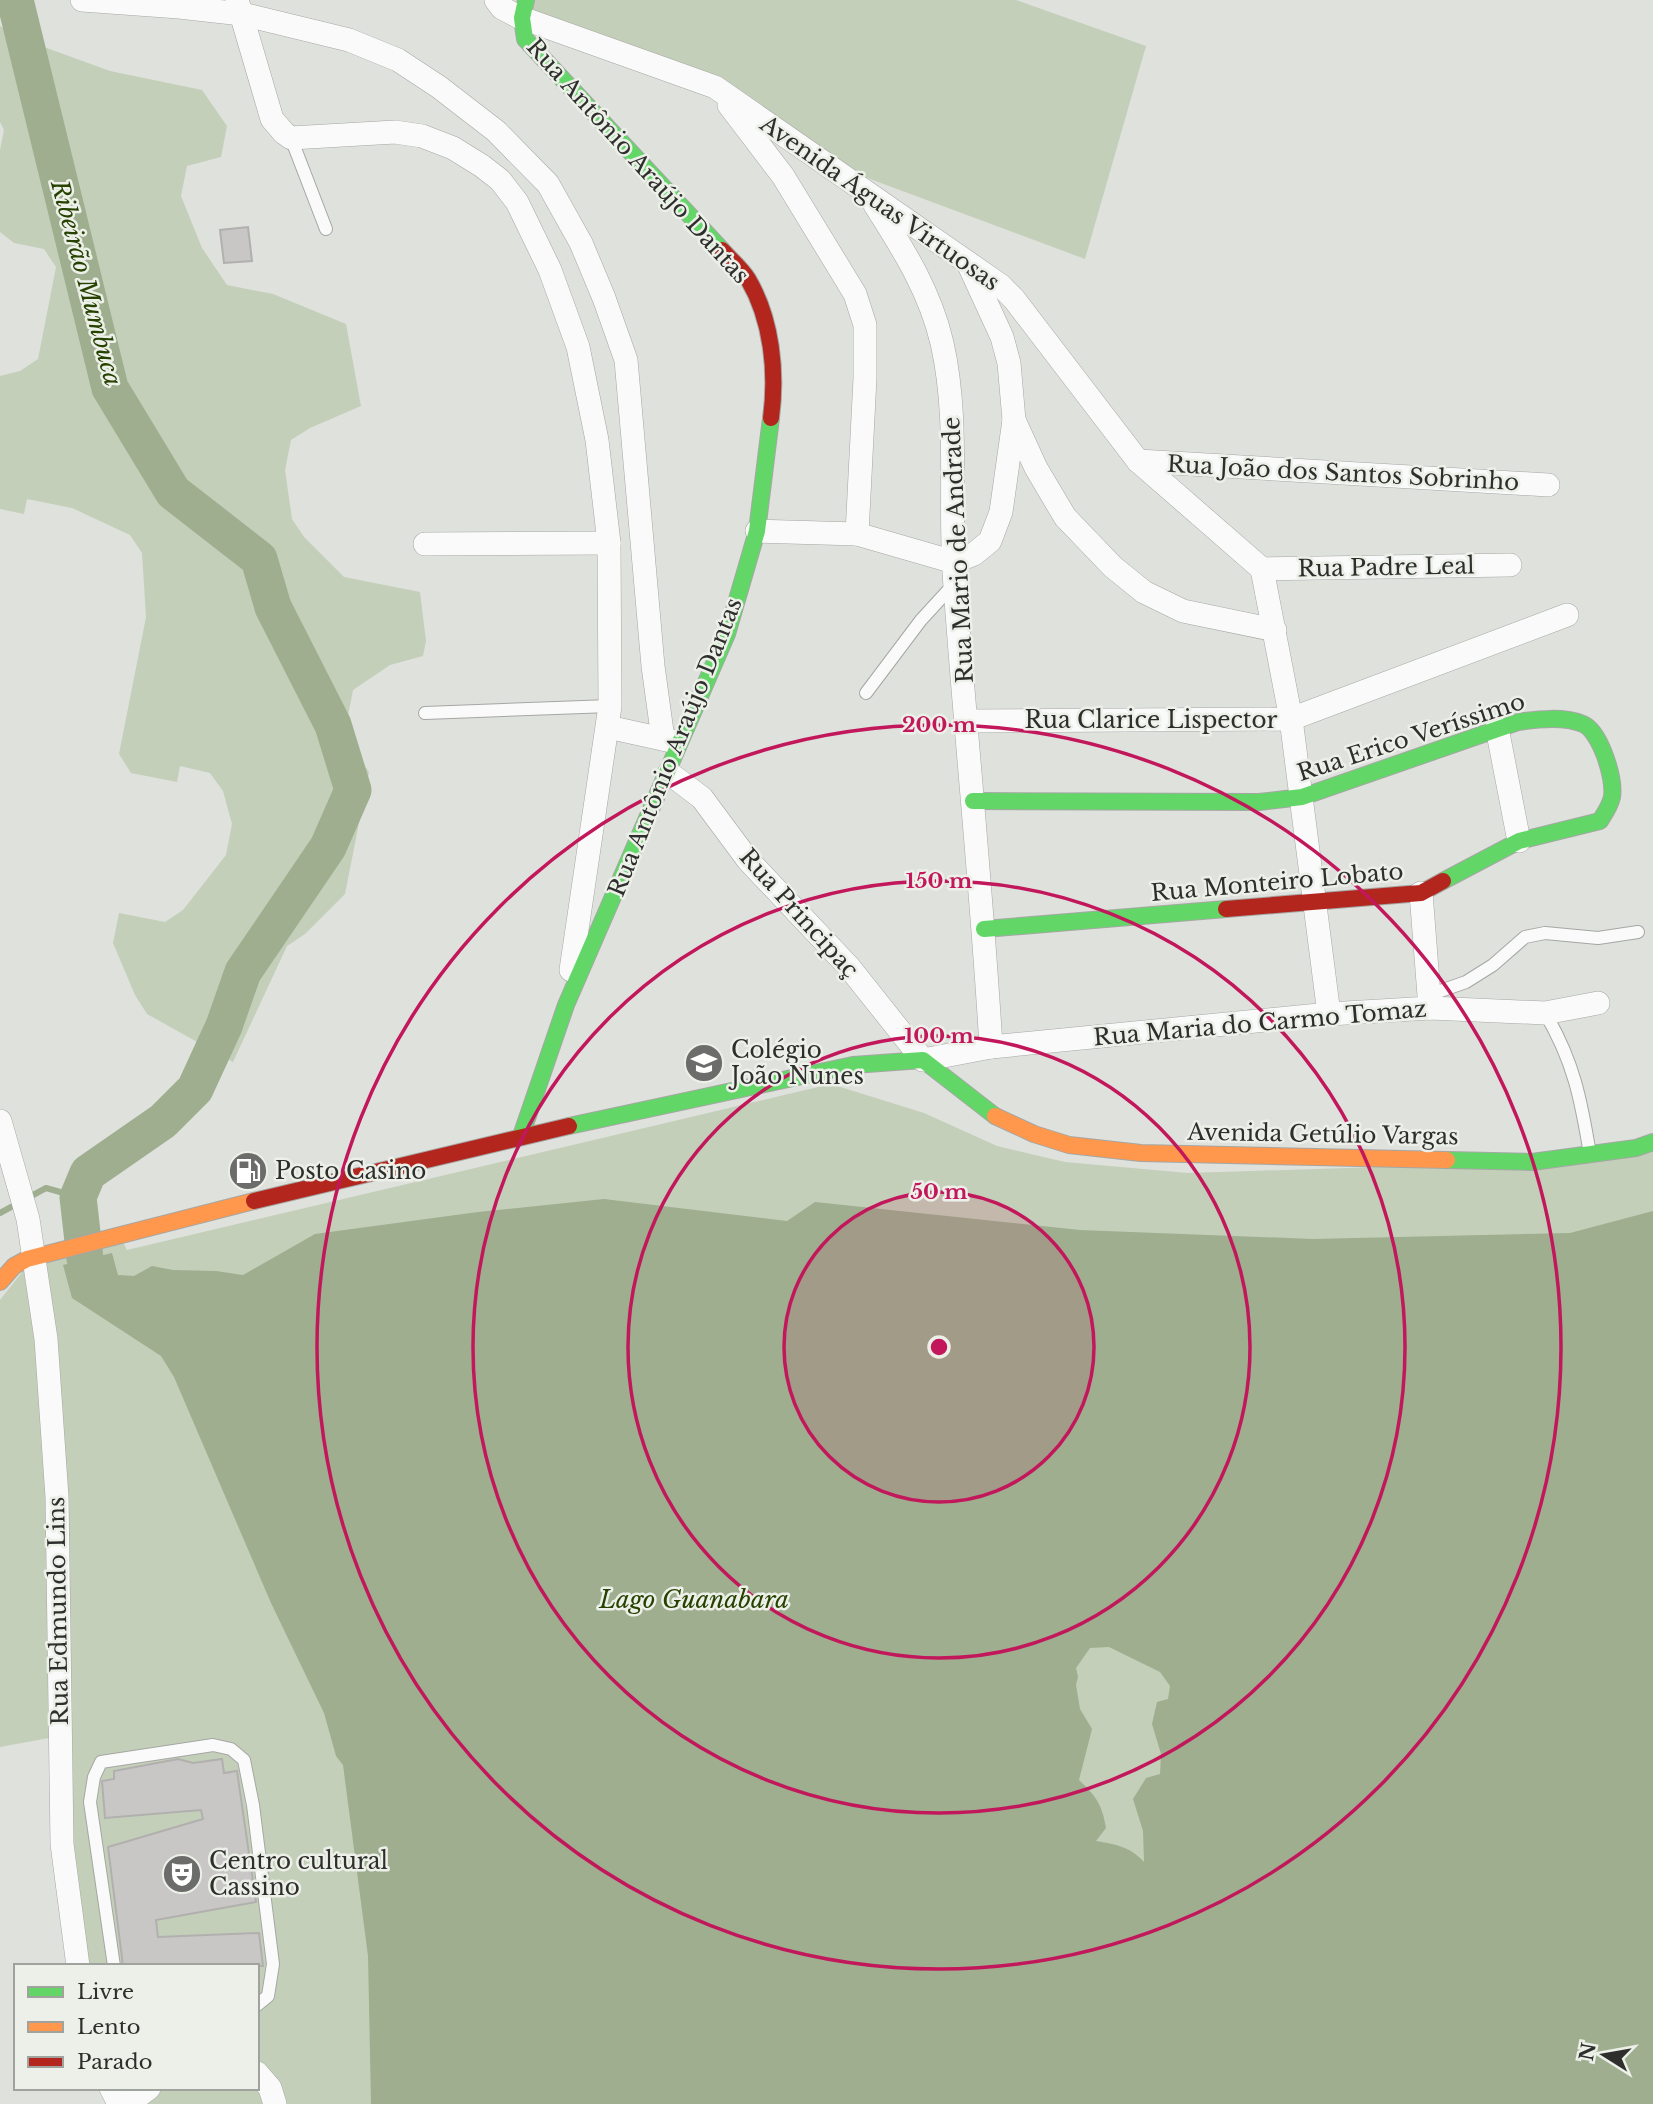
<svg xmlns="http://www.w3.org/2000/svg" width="1653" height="2104" viewBox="0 0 1653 2104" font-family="'Libre Baskerville',serif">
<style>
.green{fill:#c4cfb9}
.water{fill:#9eae8f;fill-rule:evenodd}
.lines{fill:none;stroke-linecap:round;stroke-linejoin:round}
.stream{stroke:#9eae8f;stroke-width:6}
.river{stroke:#9eae8f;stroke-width:37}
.building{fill:#c8c7c5;stroke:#b1b0af;stroke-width:2}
.lane-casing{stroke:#a5a7a4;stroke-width:14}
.street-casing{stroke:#a5a7a4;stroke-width:24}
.fast-casing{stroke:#a5a7a4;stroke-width:18}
.slow-casing{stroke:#a5a7a4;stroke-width:18}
.jam-casing{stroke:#a5a7a4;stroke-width:18}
.lane{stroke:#fafafa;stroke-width:12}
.street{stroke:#fafafa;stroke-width:23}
.fast{stroke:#63d668;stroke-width:16}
.slow{stroke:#ff974d;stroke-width:16}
.jam{stroke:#b3261e;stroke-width:16}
.ring{fill:none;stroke:#c2185b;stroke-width:3.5}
.labels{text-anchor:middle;stroke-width:5;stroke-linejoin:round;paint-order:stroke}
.street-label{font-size:23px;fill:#2e2f2c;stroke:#ecf0e8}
.poi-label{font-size:23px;fill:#2e2f2c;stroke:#ecf0e8;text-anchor:start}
.water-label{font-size:24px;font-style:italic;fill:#274200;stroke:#ecf0e8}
.centre{fill:#c2185b;stroke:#ecf0e8;stroke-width:3.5}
.ring-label{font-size:21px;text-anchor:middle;font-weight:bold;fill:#c2185b;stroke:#ecf0e8;stroke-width:5;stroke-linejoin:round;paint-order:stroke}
</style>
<rect width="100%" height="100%" fill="#dfe1dd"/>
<!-- green -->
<g class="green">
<path d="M530,0H1016L1146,46L1085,259L854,173L729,84L526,15Z"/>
<path d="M0,26L22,39L110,71L202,90L227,126L221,157L187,166L181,196L202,248L227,285L273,294L346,324L361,406L310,428L291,440L285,470L292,519L304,537L344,577L420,592L426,641L423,656L390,665L353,690L344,736L369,772L345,894L305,934L287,946L233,1062L147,1014L135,995L113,943L119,913L165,922L183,910L226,855L232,824L223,791L210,773L180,766L177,782L131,773L119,754L146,617L142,553L130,535L72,508L27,499L24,514L0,509V376L20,371L38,359L56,267L44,249L14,243L0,232V150L4,130L0,122Z"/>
<path d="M831,1084L924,1113L997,1146L1065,1162L1188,1173L1532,1162L1653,1142V2104H119L111,2088H257V1966H78L60,1736L0,1747V1300L35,1256L119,1234L127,1250Z"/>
</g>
<!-- water -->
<path class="water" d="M604,1199L787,1221L815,1202L1080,1230L1313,1239L1570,1233L1653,1211V2104H371L368,1956L343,1765L336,1756L324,1713L271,1603L174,1377L161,1356L72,1298L63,1265L112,1253L118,1275L134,1276L152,1266L173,1270L216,1271L243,1275L315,1234L478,1212ZM1109,1647L1160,1672L1170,1686L1168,1699L1157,1702L1152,1724L1161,1754L1160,1774L1146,1778L1133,1799L1143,1831L1144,1862C1131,1847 1115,1844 1096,1841L1106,1828C1102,1804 1096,1796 1079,1780L1092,1729L1080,1709L1076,1685L1078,1677L1076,1668L1090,1648Z"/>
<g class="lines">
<!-- stream -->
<path class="stream" d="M0,1213L46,1188L78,1197"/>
<!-- river -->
<path class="river" d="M15,0L110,388L173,492L259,559L273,607L333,725L353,790L328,847L243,972L224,1026L195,1089L163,1121L88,1173L78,1197L85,1259"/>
</g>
<!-- building -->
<g class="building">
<path d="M248,227L252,261L224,263L220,230Z"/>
<path d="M178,1759L193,1763L222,1759L224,1773L237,1771L256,1902L156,1920L158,1937L259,1933L263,1966H123L108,1847L203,1819L201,1810L105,1818L102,1781L114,1779V1771Z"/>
</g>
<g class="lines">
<!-- lane casing -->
<g class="lane-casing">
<g id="lane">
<path d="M291,138L326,229"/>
<path d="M866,693L921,620L954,584"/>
<path d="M425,713L610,706"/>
<path d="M1429,995L1466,982L1493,965L1525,937L1545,933L1598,938L1638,932"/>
<path d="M1545,1013C1574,1062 1581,1100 1590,1154"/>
<path d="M114,1966L90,1802L94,1777L101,1762L213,1745L231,1749L244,1760L253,1805L273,1964L268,1996L257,2005"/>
</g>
</g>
<!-- street casing -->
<g class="street-casing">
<g id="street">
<path d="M82,0L179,7L242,14L349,40L398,60L439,87L496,131L548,184L581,243L604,298L626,360L653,666L663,739"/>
<path d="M237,0L272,119L284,133L291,138L395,132L422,136L453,148L482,166L500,180L517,202L550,270L578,347L597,440L609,543L610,706L571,970"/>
<path d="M496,0L502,8L519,17L715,87L1000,285L1014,299L1138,461L1262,569"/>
<path d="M729,105L783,176L855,294L865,325V378L857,534"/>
<path d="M875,205C903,249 930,291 942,343C960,422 948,506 955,586C966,740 982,893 991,1047"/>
<path d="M1014,420L1036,468L1065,517L1113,567L1144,592L1183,611L1275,630"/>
<path d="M1138,461L1548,485"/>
<path d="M757,531L857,534L954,562L974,554L990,541L1001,512L1014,420L1009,363L1002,337L968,263"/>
<path d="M425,544L609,543"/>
<path d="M1262,569L1291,719L1329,1014"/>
<path d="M1262,569L1510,565"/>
<path d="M967,721L1291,719L1567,615"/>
<path d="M608,727L676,742"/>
<path d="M1497,728L1519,841"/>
<path d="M669,773L702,798L748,860L849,967L923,1060L991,1047L1329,1014L1430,1008L1545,1013L1598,1003"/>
<path d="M1421,893L1430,1008"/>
<path d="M0,1121L28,1219L46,1339L57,1497L62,1844L78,1966"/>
<path d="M257,2073L270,2088L275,2104"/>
<path d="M111,2088L119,2104"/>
<path d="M128,2104L149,2088"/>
</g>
</g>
<!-- fast casing -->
<g class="fast-casing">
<g id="fast">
<path d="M526,0L522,18L525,39L722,250"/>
<path d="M973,801L1259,802L1302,797L1518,722C1538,719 1564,716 1583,724C1600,731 1615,778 1612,797C1610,806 1605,813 1600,821L1519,841L1443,881"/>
<path d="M984,929L1226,909"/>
<path d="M569,1126L853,1065L923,1060L995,1116"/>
<path d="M521,1136L566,1005L727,634L757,531L771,418"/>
<path d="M1447,1160L1532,1162L1636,1148L1653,1142"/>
</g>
</g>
<!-- slow casing -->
<g class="slow-casing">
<g id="slow">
<path d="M995,1116L1034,1134L1069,1145L1141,1153L1447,1160"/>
<path d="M0,1282L14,1266L27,1259L254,1201"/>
</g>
</g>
<!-- jam casing -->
<g class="jam-casing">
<g id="jam">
<path d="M722,250C730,259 741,268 748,279C772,320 777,372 771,418"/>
<path d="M1226,909L1421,893L1443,881"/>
<path d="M254,1201L569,1126"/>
</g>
</g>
<!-- lane -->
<use href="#lane" class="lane"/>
<!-- street -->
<use href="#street" class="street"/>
<!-- fast -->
<use href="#fast" class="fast"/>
<!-- slow -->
<use href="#slow" class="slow"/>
<!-- jam -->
<use href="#jam" class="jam"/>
</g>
<!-- distance rings -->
<circle cx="939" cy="1347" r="155" fill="#c2185b" fill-opacity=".12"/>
<g class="ring">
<circle cx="939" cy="1347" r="155"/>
<circle cx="939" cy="1347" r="311"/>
<circle cx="939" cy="1347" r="466"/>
<circle cx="939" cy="1347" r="622"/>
</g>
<!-- icons -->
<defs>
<g id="school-disc" transform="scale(2.0125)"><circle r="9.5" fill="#6c6d6a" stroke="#ecf0e8"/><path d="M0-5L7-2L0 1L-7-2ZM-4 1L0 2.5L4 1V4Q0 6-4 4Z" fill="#fff"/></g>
<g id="fuel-disc" transform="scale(2.0125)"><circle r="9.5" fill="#6c6d6a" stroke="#ecf0e8"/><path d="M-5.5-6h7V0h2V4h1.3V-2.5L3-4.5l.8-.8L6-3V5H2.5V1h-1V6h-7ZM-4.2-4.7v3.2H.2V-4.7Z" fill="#fff"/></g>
<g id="theatre-disc" transform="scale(2.0125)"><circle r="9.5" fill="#6c6d6a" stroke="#ecf0e8"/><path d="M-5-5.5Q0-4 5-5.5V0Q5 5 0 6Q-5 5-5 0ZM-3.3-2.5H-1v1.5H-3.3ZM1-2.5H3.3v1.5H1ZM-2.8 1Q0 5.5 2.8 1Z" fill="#fff"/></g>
</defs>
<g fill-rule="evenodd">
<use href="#school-disc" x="704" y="1063"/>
<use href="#fuel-disc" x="248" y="1171"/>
<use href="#theatre-disc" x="182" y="1874"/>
</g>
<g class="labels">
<!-- street labels -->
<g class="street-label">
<text transform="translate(638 161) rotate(48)" y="8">Rua Antônio Araújo Dantas</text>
<text transform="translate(880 203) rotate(35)" y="8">Avenida Águas Virtuosas</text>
<text transform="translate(1343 473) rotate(3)" y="8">Rua João dos Santos Sobrinho</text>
<text transform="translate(958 550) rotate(-93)" y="8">Rua Mario de Andrade</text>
<text transform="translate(1386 567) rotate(-1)" y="8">Rua Padre Leal</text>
<text x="1151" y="728">Rua Clarice Lispector</text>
<text transform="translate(1411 737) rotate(-18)" y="8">Rua Erico Veríssimo</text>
<text transform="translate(675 747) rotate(-68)" y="8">Rua Antônio Araújo Dantas</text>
<text transform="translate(1277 882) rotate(-5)" y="8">Rua Monteiro Lobato</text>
<text transform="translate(799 913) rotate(48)" y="8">Rua Principaç</text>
<text transform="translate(1260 1023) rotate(-5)" y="8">Rua Maria do Carmo Tomaz</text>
<text transform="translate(1323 1134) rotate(1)" y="8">Avenida Getúlio Vargas</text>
<text transform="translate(58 1611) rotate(-91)" y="8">Rua Edmundo Lins</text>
</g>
<!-- poi labels -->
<g class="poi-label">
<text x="731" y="1058">Colégio<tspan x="731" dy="26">João Nunes</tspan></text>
<text x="275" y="1179">Posto Casino</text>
<text x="209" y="1869">Centro cultural<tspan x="209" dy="26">Cassino</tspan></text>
</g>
<!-- water labels -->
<g class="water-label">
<text transform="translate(86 283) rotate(75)" y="8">Ribeirão Mumbuca</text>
<text x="694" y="1608">Lago Guanabara</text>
</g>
</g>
<circle cx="939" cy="1347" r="10" class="centre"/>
<g class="ring-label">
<text x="939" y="732">200 m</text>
<text x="939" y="888">150 m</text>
<text x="939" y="1043">100 m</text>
<text x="939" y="1199">50 m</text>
</g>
<!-- legend -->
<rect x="14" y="1964" width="245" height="126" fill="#ecf0e8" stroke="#a0a39d" stroke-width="2"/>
<rect x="28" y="1987" width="35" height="10" fill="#63d668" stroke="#a0a39d" stroke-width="2"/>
<text x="77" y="1999" font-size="21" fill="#2e2f2c">Livre</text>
<rect x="28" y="2022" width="35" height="10" fill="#ff974d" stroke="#a0a39d" stroke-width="2"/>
<text x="77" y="2034" font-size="21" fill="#2e2f2c">Lento</text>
<rect x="28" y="2057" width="35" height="10" fill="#b3261e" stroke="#a0a39d" stroke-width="2"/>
<text x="77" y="2069" font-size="21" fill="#2e2f2c">Parado</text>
<!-- north arrow -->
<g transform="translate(1604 2055) rotate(281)" stroke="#ecf0e8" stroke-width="5" paint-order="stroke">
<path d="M0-5L12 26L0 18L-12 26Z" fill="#2e2f2c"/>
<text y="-10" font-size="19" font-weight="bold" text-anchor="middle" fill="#2e2f2c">N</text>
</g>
</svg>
